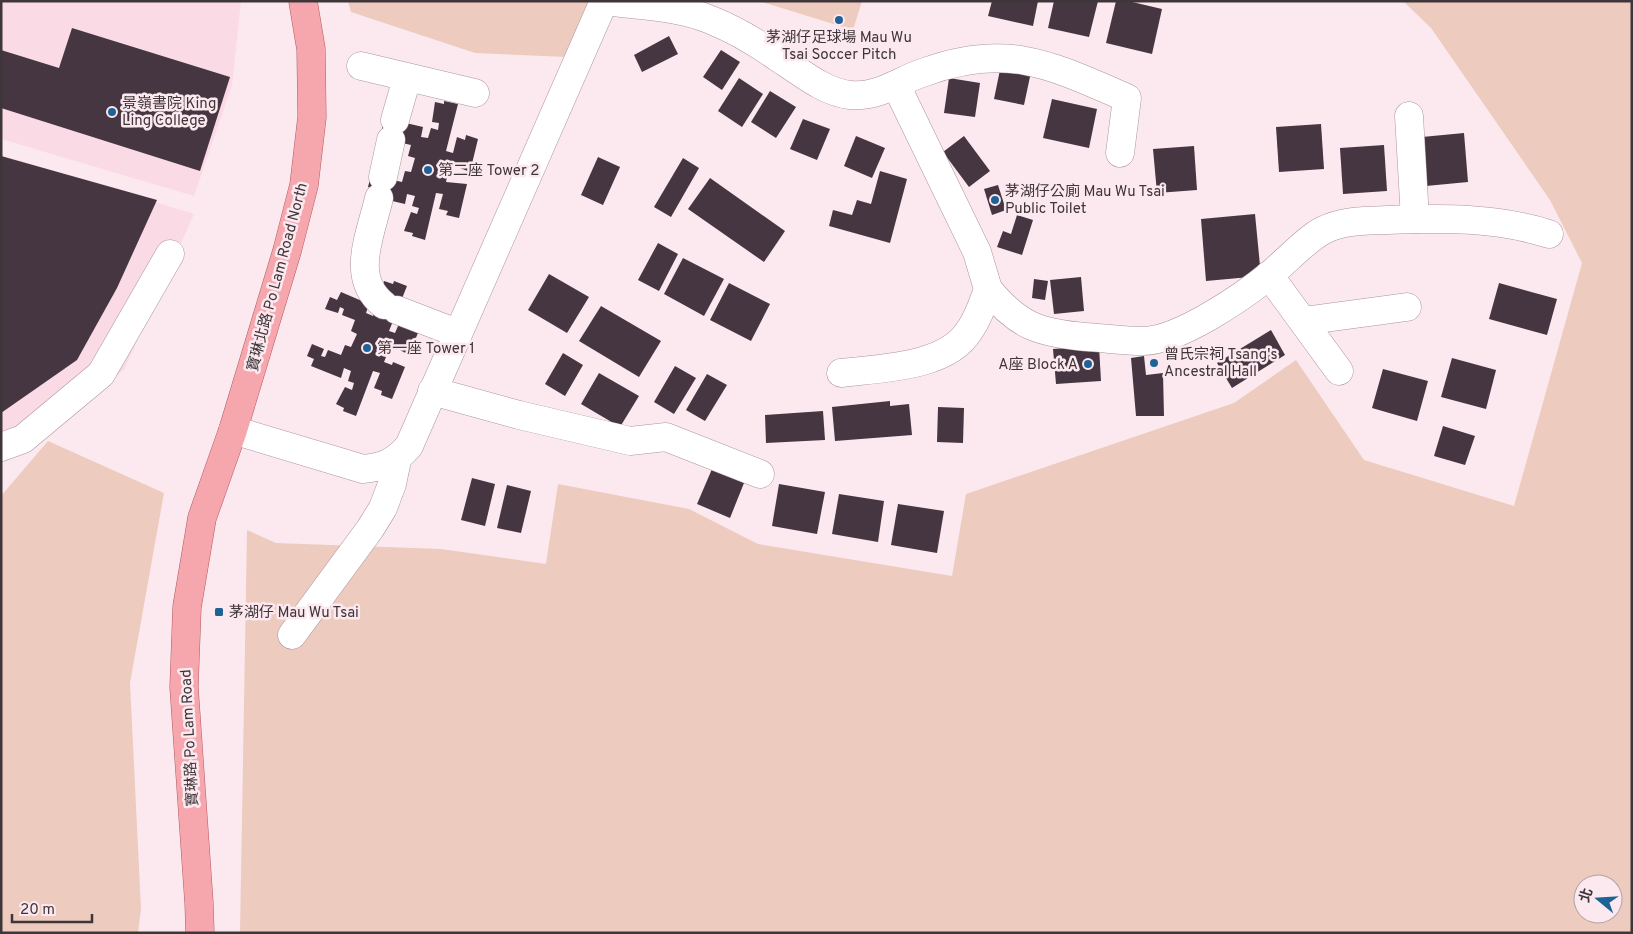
<svg xmlns="http://www.w3.org/2000/svg" width="1633" height="934" viewBox="0 0 1633 934" font-family="Overpass,'Noto Sans TC',sans-serif">
<style>
.built{fill:#fadae4}
.green{fill:#edcbbf;fill-rule:evenodd}
.building{fill:#453642}
.lines{fill:none;stroke-linecap:round;stroke-linejoin:round}
.minor-casing{stroke:#ab959c;stroke-width:29}
.major-casing{stroke:#b25a61;stroke-width:29}
.minor{stroke:#fff;stroke-width:28}
.major{stroke:#f6a7ad;stroke-width:28}
.poi-dot{fill:#1e6297;stroke:#fce9ef;stroke-width:2}
.labels{text-anchor:middle;stroke-width:5;stroke-linejoin:round;paint-order:stroke}
.poi-label{font-size:15px;fill:#3f3639;stroke:#fce9ef;text-anchor:start}
.street-label{font-size:15px;fill:#3f3639;stroke:#fce9ef}
</style>
<rect width="100%" height="100%" fill="#fce9ef"/>
<!-- built -->
<g class="built">
<path d="M1,1H241L232,85L194,196L1,139Z"/>
<path d="M1,155L194,214L124,370L49,429L1,457Z"/>
</g>
<!-- green -->
<g class="green">
<path d="M348,1H589L566,57L475,53L351,12Z"/>
<path d="M759,1H862L853,30Z"/>
<path d="M1403,1H1632V933H240L247,530L276,543L441,549L546,564L558,484L689,509L758,544L952,576L966,494L1234,403L1296,360L1364,460L1514,506L1582,263L1550,200L1431,28ZM1583,884H1613V914H1583Z"/>
<path d="M48,441L164,493L130,683L141,909L138,933H1V496Z"/>
</g>
<!-- building -->
<g class="building">
<path d="M992,1H1038L1033,26L988,16Z"/>
<path d="M1054,1H1098L1089,37L1048,28Z"/>
<path d="M1116,1H1128L1162,9L1152,54L1106,43Z"/>
<path d="M72,28L230,77L200,171L1,108V50L59,68Z"/>
<path d="M669,36L678,54L642,72L634,55Z"/>
<path d="M721,50L740,62L722,90L703,77Z"/>
<path d="M1001,65L1031,72L1024,105L994,99Z"/>
<path d="M739,78L763,94L742,127L718,111Z"/>
<path d="M949,78L980,83L975,117L944,113Z"/>
<path d="M770,91L796,107L776,138L751,122Z"/>
<path d="M1052,99L1097,109L1089,148L1043,138Z"/>
<path d="M444,101L458,104L446,151L453,153L457,137L465,140L466,135L478,139L470,172L450,164L449,170L445,169L443,176L447,177L446,182L467,184L459,218L446,215L448,211L439,209L443,194L436,193L425,240L412,236L413,233L404,231L411,212L417,214L419,208L412,206L415,196L407,194L405,204L375,197L376,189L368,187L371,175L402,182L405,171L411,172L415,158L408,156L411,145L380,138L383,125L393,120L423,127L421,137L428,138L431,128L438,130L439,123L432,122L435,102L444,104Z"/>
<path d="M803,119L830,129L817,160L790,149Z"/>
<path d="M1321,124L1324,169L1279,172L1276,127Z"/>
<path d="M1464,133L1468,182L1426,186L1422,137Z"/>
<path d="M856,136L885,148L872,178L844,166Z"/>
<path d="M964,136L990,171L969,187L943,152Z"/>
<path d="M1384,145L1387,191L1343,194L1340,148Z"/>
<path d="M1194,146L1197,190L1157,193L1153,149Z"/>
<path d="M1,156L157,200L117,288L77,360L1,413Z"/>
<path d="M598,157L620,167L603,205L581,195Z"/>
<path d="M683,158L699,168L671,217L654,207Z"/>
<path d="M880,171L907,179L890,243L829,226L833,210L852,215L857,200L871,204Z"/>
<path d="M710,178L785,231L764,262L688,209Z"/>
<path d="M998,185L1006,210L992,215L984,189Z"/>
<path d="M1255,214L1261,276L1206,281L1201,219Z"/>
<path d="M1017,215L1033,220L1022,255L997,247L1003,231L1011,234Z"/>
<path d="M658,243L678,254L659,291L638,280Z"/>
<path d="M683,258L724,279L704,316L664,294Z"/>
<path d="M549,274L589,297L567,333L528,310Z"/>
<path d="M1081,277L1084,311L1054,314L1050,280Z"/>
<path d="M1034,279L1048,281L1045,300L1032,298Z"/>
<path d="M384,281L393,284L394,281L407,286L389,331L395,333L401,319L422,323L409,355L391,345L389,350L385,348L382,355L386,357L384,362L392,365L393,362L405,367L392,399L381,395L382,391L374,388L380,373L373,371L356,416L343,411L344,408L336,404L345,387L352,390L354,383L348,381L351,371L344,368L341,378L311,366L314,359L307,356L312,344L324,349L321,356L325,357L328,350L341,355L345,345L351,347L357,334L351,331L355,320L342,315L344,309L340,307L338,313L325,309L330,297L337,300L341,292L369,304L366,313L373,316Z"/>
<path d="M729,283L770,304L751,341L710,320Z"/>
<path d="M1499,283L1557,299L1547,335L1489,319Z"/>
<path d="M601,306L661,341L639,377L579,341Z"/>
<path d="M1271,330L1285,355L1232,388L1217,363Z"/>
<path d="M1099,346L1101,381L1056,384L1053,349Z"/>
<path d="M563,353L583,365L565,396L545,384Z"/>
<path d="M1144,356L1146,375L1163,373L1164,416H1136L1131,358Z"/>
<path d="M1452,358L1496,370L1486,409L1441,397Z"/>
<path d="M675,366L696,378L674,414L654,402Z"/>
<path d="M1383,369L1428,381L1417,421L1372,408Z"/>
<path d="M599,373L639,396L620,427L581,404Z"/>
<path d="M707,374L727,385L705,421L686,410Z"/>
<path d="M890,401V406L909,404L912,435L835,441L832,407Z"/>
<path d="M938,407L964,408L963,443L937,442Z"/>
<path d="M823,411L825,440L766,443L765,415Z"/>
<path d="M1443,426L1475,436L1465,465L1434,456Z"/>
<path d="M712,469L744,483L730,518L697,504Z"/>
<path d="M472,478L495,484L485,526L461,520Z"/>
<path d="M779,484L825,492L817,534L772,526Z"/>
<path d="M507,485L531,491L521,533L497,528Z"/>
<path d="M839,494L884,501L878,542L832,534Z"/>
<path d="M898,504L944,511L937,553L891,545Z"/>
</g>
<g class="lines">
<!-- minor casing -->
<g class="minor-casing">
<g id="minor">
<path d="M604,1C638,6 679,6 711,20C736,30 759,44 780,59C802,73 824,92 850,95C879,98 899,80 925,72C1007,42 1051,65 1127,98L1120,153"/>
<path d="M361,66L475,93"/>
<path d="M1409,116L1415,219"/>
<path d="M395,120L407,78"/>
<path d="M383,177L391,140"/>
<path d="M379,198C371,234 349,278 384,305"/>
<path d="M1269,275L1339,371"/>
<path d="M988,289C1018,326 1039,333 1086,337C1104,338 1124,341 1143,341C1179,341 1244,296 1272,273C1286,261 1309,237 1324,230C1344,220 1366,221 1387,220C1442,218 1496,217 1549,234"/>
<path d="M397,310L457,333"/>
<path d="M1303,321L1407,307"/>
<path d="M841,373C879,368 946,368 969,331C978,319 983,303 988,289L977,252L896,85"/>
<path d="M432,391L519,415L630,441L666,437L760,474"/>
<path d="M233,430L363,469C384,467 395,462 409,446L604,1"/>
<path d="M1,447L23,439L101,374L170,254"/>
<path d="M292,635L370,529L383,508L392,484L397,460"/>
</g>
</g>
<!-- major casing -->
<g class="major-casing">
<path id="major" d="M200,933L199,903L184,687L187,607L202,518L233,430L287,251L304,185L312,117L311,49L303,1"/>
</g>
<!-- minor -->
<use href="#minor" class="minor"/>
<!-- major -->
<use href="#major" class="major"/>
</g>
<!-- markers -->
<g class="poi-dot">
<circle cx="839" cy="20" r="5"/>
<circle cx="112" cy="112" r="5"/>
<circle cx="428" cy="170" r="5"/>
<circle cx="995" cy="200" r="5"/>
<circle cx="367" cy="348" r="5"/>
<circle cx="1154" cy="363" r="5"/>
<circle cx="1088" cy="364" r="5"/>
<rect x="214" y="607" width="10" height="10" rx="2.5"/>
</g>
<g class="labels">
<!-- poi labels -->
<g class="poi-label">
<text x="839" y="42" text-anchor="middle">茅湖仔足球場 Mau Wu<tspan x="839" dy="17">Tsai Soccer Pitch</tspan></text>
<text x="122" y="108">景嶺書院 King<tspan x="122" dy="17">Ling College</tspan></text>
<text x="438" y="175">第二座 Tower 2</text>
<text x="1005" y="196">茅湖仔公廁 Mau Wu Tsai<tspan x="1005" dy="17">Public Toilet</tspan></text>
<text x="377" y="353">第一座 Tower 1</text>
<text x="1164" y="359">曾氏宗祠 Tsang's<tspan x="1164" dy="17">Ancestral Hall</tspan></text>
<text x="1078" y="369" text-anchor="end">A座 Block A</text>
<text x="229" y="617">茅湖仔 Mau Wu Tsai</text>
</g>
<!-- street labels -->
<g class="street-label">
<text transform="translate(277 277) rotate(-75)" y="5">寶琳北路 Po Lam Road North</text>
<text transform="translate(189 738) rotate(-93)" y="5">寶琳路 Po Lam Road</text>
</g>
</g>
<!-- border -->
<rect width="1633" height="934" fill="none" stroke="#3f3639" stroke-width="5"/>
<!-- north arrow -->
<g transform="translate(1598 899) rotate(288)"><circle r="24" fill="#fce9ef" stroke="#b0a1a6"/>
<path d="M0-4L9 19L0 12L-9 19Z" fill="#1e6297"/>
<text y="-8" font-size="14" font-weight="bold" text-anchor="middle" fill="#3f3639">北</text>
</g>
<!-- scale -->
<path d="M12 914v8h80v-8" fill="none" stroke="#3f3639" stroke-width="2.5"/>
<text x="20" y="914" font-size="15" fill="#3f3639" stroke="#fce9ef" stroke-width="4" paint-order="stroke">20 m</text>
</svg>
